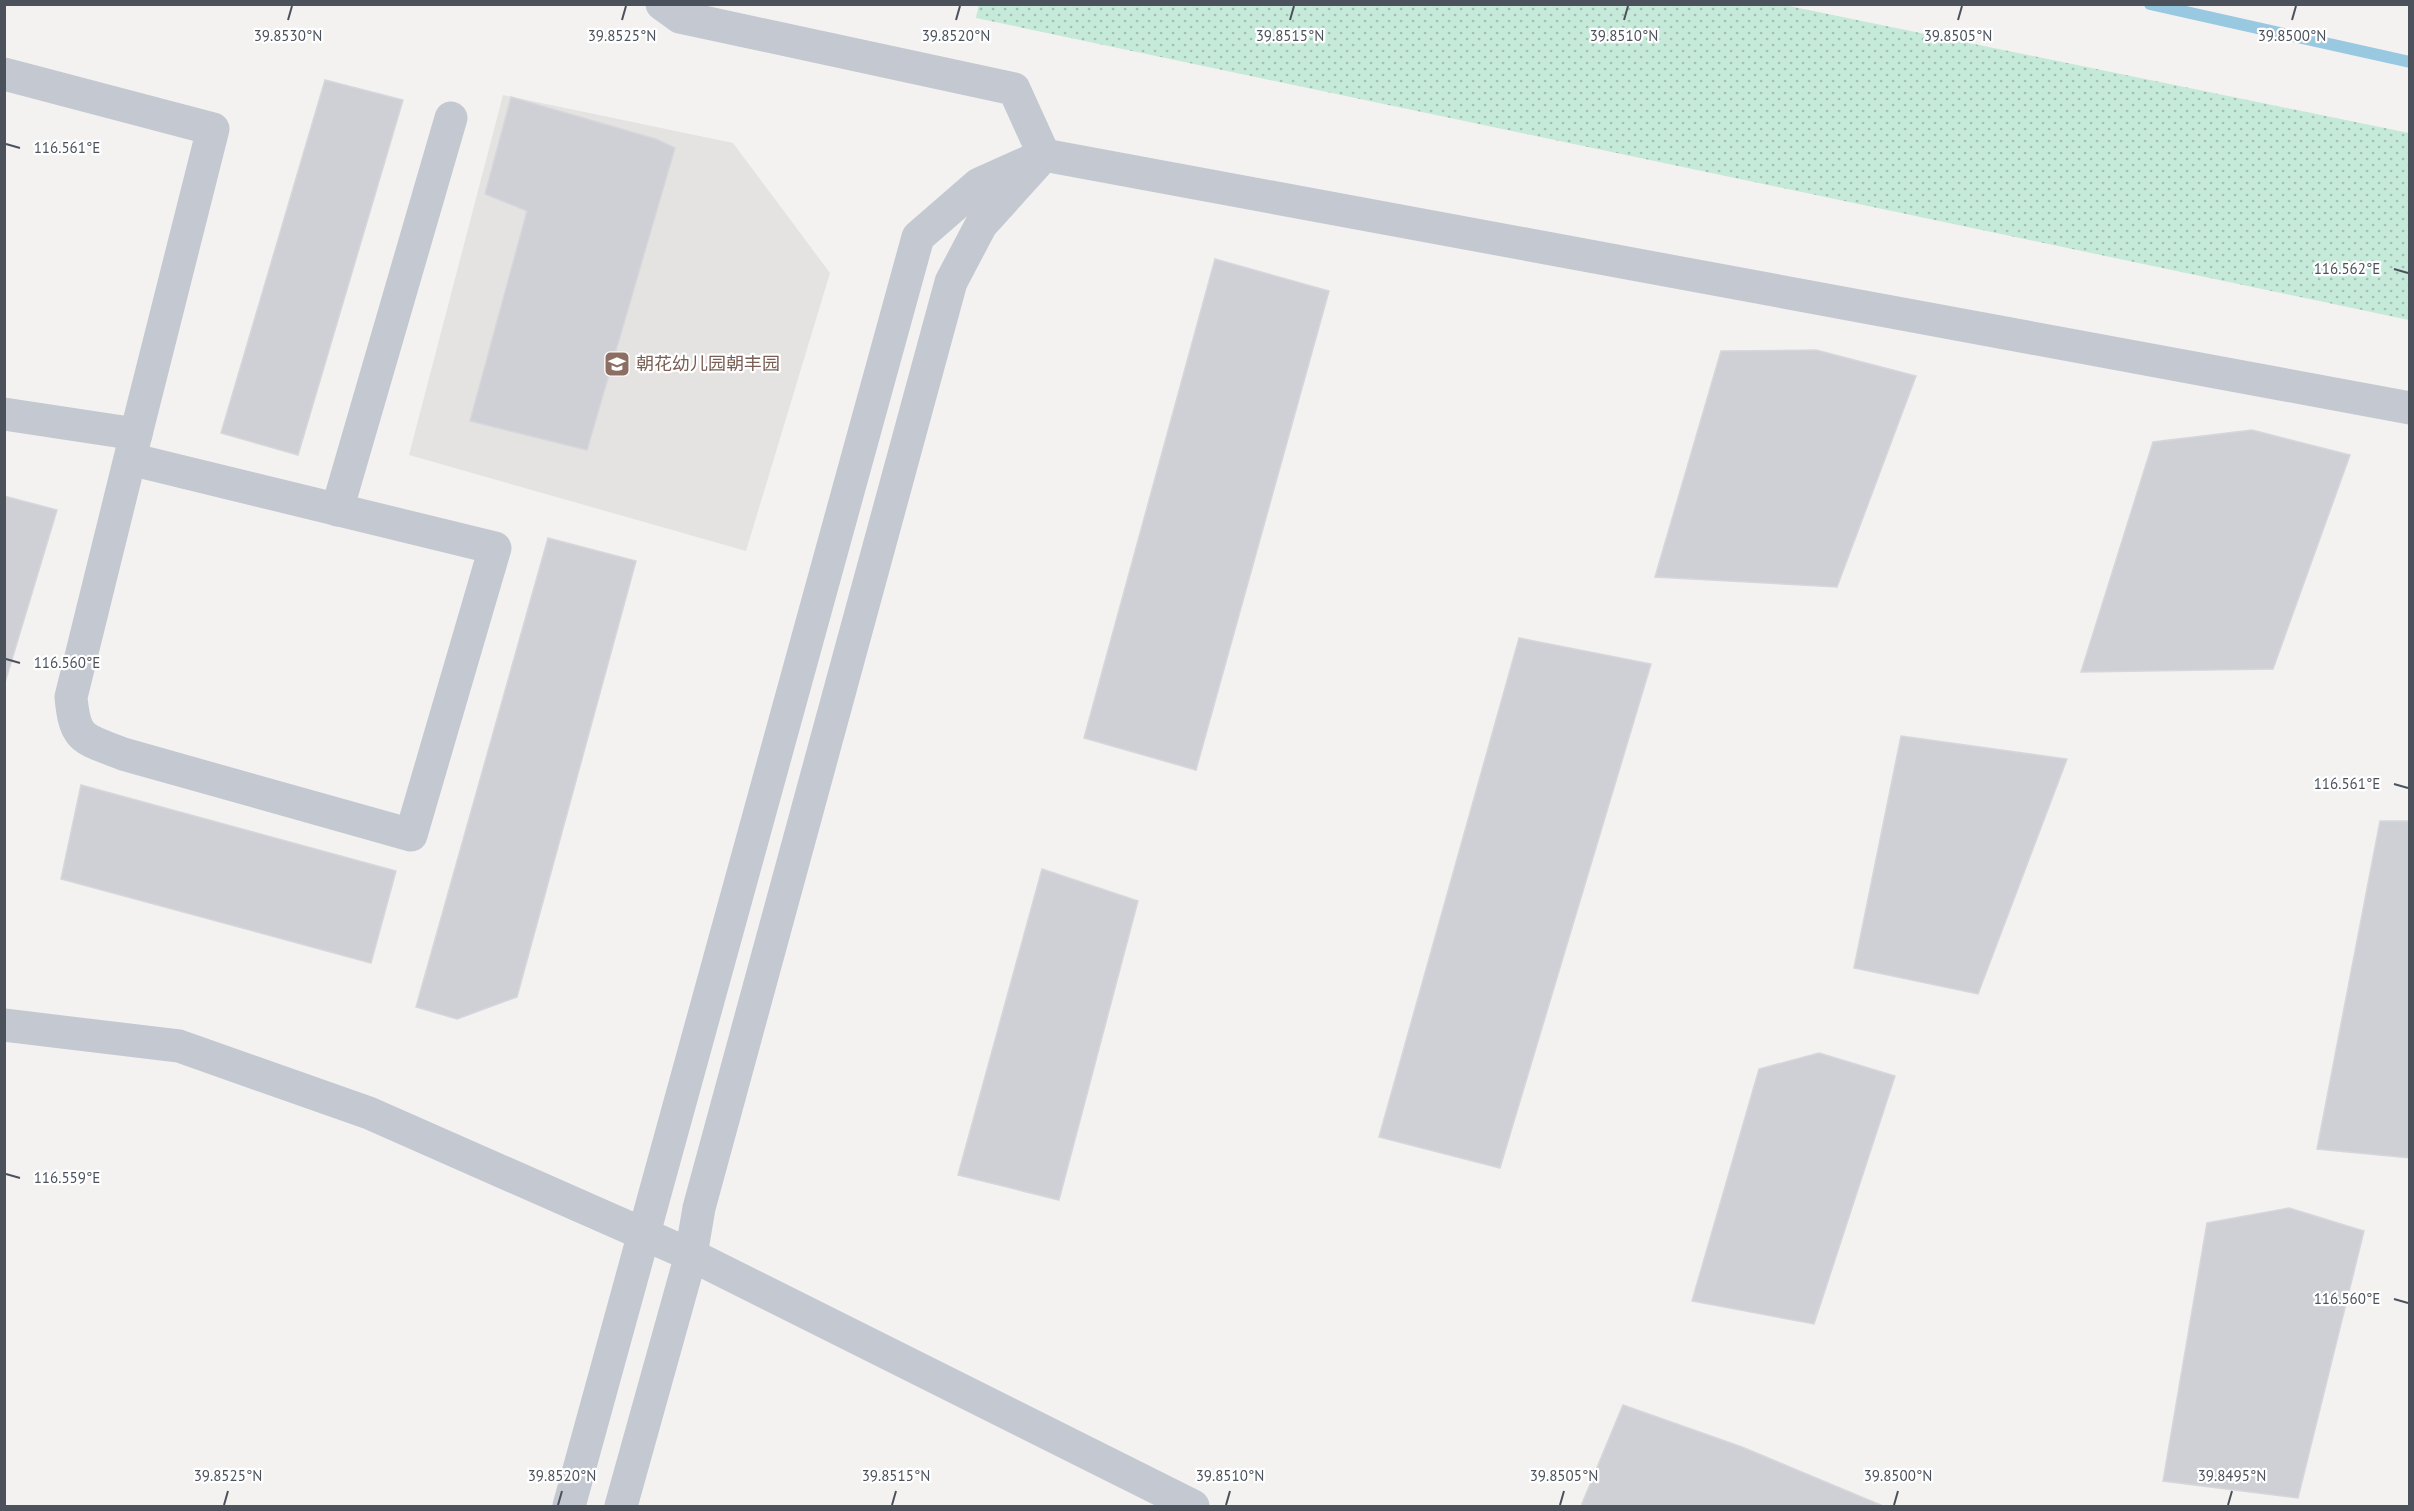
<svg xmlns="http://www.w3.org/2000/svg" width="2414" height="1511" viewBox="0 0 2414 1511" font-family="'PT Sans','Noto Sans SC',sans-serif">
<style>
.education{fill:#e4e3e2}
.park{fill:url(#park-dots)}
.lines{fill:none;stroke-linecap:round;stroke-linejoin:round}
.stream{stroke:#99c8e1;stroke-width:12}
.building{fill:#cfd0d5;stroke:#d6d7db;stroke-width:1.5}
.minor{stroke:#c4c9d1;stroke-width:33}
.ticks{fill:none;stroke:#4b525c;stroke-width:2}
.labels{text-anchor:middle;stroke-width:4.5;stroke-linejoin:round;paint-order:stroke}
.education-label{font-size:18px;fill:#785e54;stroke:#fff;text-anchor:start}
.ticks-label{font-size:15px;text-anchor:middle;fill:#4b525c;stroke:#fff;stroke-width:4.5;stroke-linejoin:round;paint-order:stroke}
</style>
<defs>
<pattern id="park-dots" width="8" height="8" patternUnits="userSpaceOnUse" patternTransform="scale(1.5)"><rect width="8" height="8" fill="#c6ead9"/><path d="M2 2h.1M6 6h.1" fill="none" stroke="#a3c0b3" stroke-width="1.8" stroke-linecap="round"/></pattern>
</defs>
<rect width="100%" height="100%" fill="#f3f2f1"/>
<!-- education -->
<path class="education" d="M503,95L733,143L830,273L746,551L409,455Z"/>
<!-- park -->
<path class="park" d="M979,4L1784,5L2409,133V320L976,18Z"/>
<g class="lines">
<!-- stream -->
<path class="stream" d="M2150,4L2410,62"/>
</g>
<!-- building -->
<g class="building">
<path d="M325,80L403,100L298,455L221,433Z"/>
<path d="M511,97L656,139L675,148L587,450L470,421L527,211L485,194Z"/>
<path d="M1215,259L1329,291L1196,770L1084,738Z"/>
<path d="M1816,350L1916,376L1837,587L1655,577L1721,351Z"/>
<path d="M2252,430L2350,455L2273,669L2081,672L2153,442Z"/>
<path d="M4,496L57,510L4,686Z"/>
<path d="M548,538L636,561L517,997L457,1019L416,1007Z"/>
<path d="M1519,638L1651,664L1500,1168L1379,1137Z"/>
<path d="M1901,736L2067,759L1978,994L1854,968Z"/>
<path d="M81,785L396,871L371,963L61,879Z"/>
<path d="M2380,821H2410V1158L2317,1149Z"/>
<path d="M1042,869L1138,901L1059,1200L958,1175Z"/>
<path d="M1819,1053L1895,1076L1814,1324L1692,1301L1759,1069Z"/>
<path d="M2289,1208L2364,1231L2298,1498L2163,1481L2207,1223Z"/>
<path d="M1623,1405L1742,1447L1883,1506H1581Z"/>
</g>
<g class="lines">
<!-- minor -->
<g class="minor">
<path d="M662,4L680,17L1014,89L1044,155"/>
<path d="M4,74L213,129L136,434L4,414"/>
<path d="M130,459L495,548L411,835L123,754C84,738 75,742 71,697L136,434"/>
<path d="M337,510L451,118"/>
<path d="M4,1025L179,1046L369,1113L691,1255L1193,1506"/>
<path d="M569,1506L918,237L979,184L1044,155L2410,408"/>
<path d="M621,1506L691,1255L699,1208L951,282L981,225L1037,163"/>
</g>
</g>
<!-- ticks -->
<path class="ticks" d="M288,20L292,6M622,20L626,6M956,20L960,6M1290,20L1294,6M1624,20L1628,6M1958,20L1962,6M2292,20L2296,6M6,144L20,148M2394,269L2408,273M6,659L20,663M2394,784L2408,788M6,1174L20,1178M2394,1299L2408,1303M224,1505L228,1491M558,1505L562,1491M892,1505L896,1491M1226,1505L1230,1491M1560,1505L1564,1491M1894,1505L1898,1491M2228,1505L2232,1491"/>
<!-- icons -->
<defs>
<g id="school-square" transform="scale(1.35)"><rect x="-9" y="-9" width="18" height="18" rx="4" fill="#8d6e63" stroke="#fff"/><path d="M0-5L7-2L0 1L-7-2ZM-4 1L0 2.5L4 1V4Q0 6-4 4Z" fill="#fff"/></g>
</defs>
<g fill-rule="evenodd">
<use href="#school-square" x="617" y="364"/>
</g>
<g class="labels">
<!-- education labels -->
<g class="education-label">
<text x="636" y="370">朝花幼儿园朝丰园</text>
</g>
</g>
<g class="ticks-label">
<text x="288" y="41">39.8530°N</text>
<text x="622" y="41">39.8525°N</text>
<text x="956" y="41">39.8520°N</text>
<text x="1290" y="41">39.8515°N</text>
<text x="1624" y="41">39.8510°N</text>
<text x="1958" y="41">39.8505°N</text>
<text x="2292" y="41">39.8500°N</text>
<text x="67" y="153">116.561°E</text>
<text x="2347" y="274">116.562°E</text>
<text x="67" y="668">116.560°E</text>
<text x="2347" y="789">116.561°E</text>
<text x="67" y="1183">116.559°E</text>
<text x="2347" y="1304">116.560°E</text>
<text x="228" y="1481">39.8525°N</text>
<text x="562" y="1481">39.8520°N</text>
<text x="896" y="1481">39.8515°N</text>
<text x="1230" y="1481">39.8510°N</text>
<text x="1564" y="1481">39.8505°N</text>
<text x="1898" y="1481">39.8500°N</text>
<text x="2232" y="1481">39.8495°N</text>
</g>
<!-- border -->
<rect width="2414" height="1511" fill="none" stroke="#4b525c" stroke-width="12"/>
</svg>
